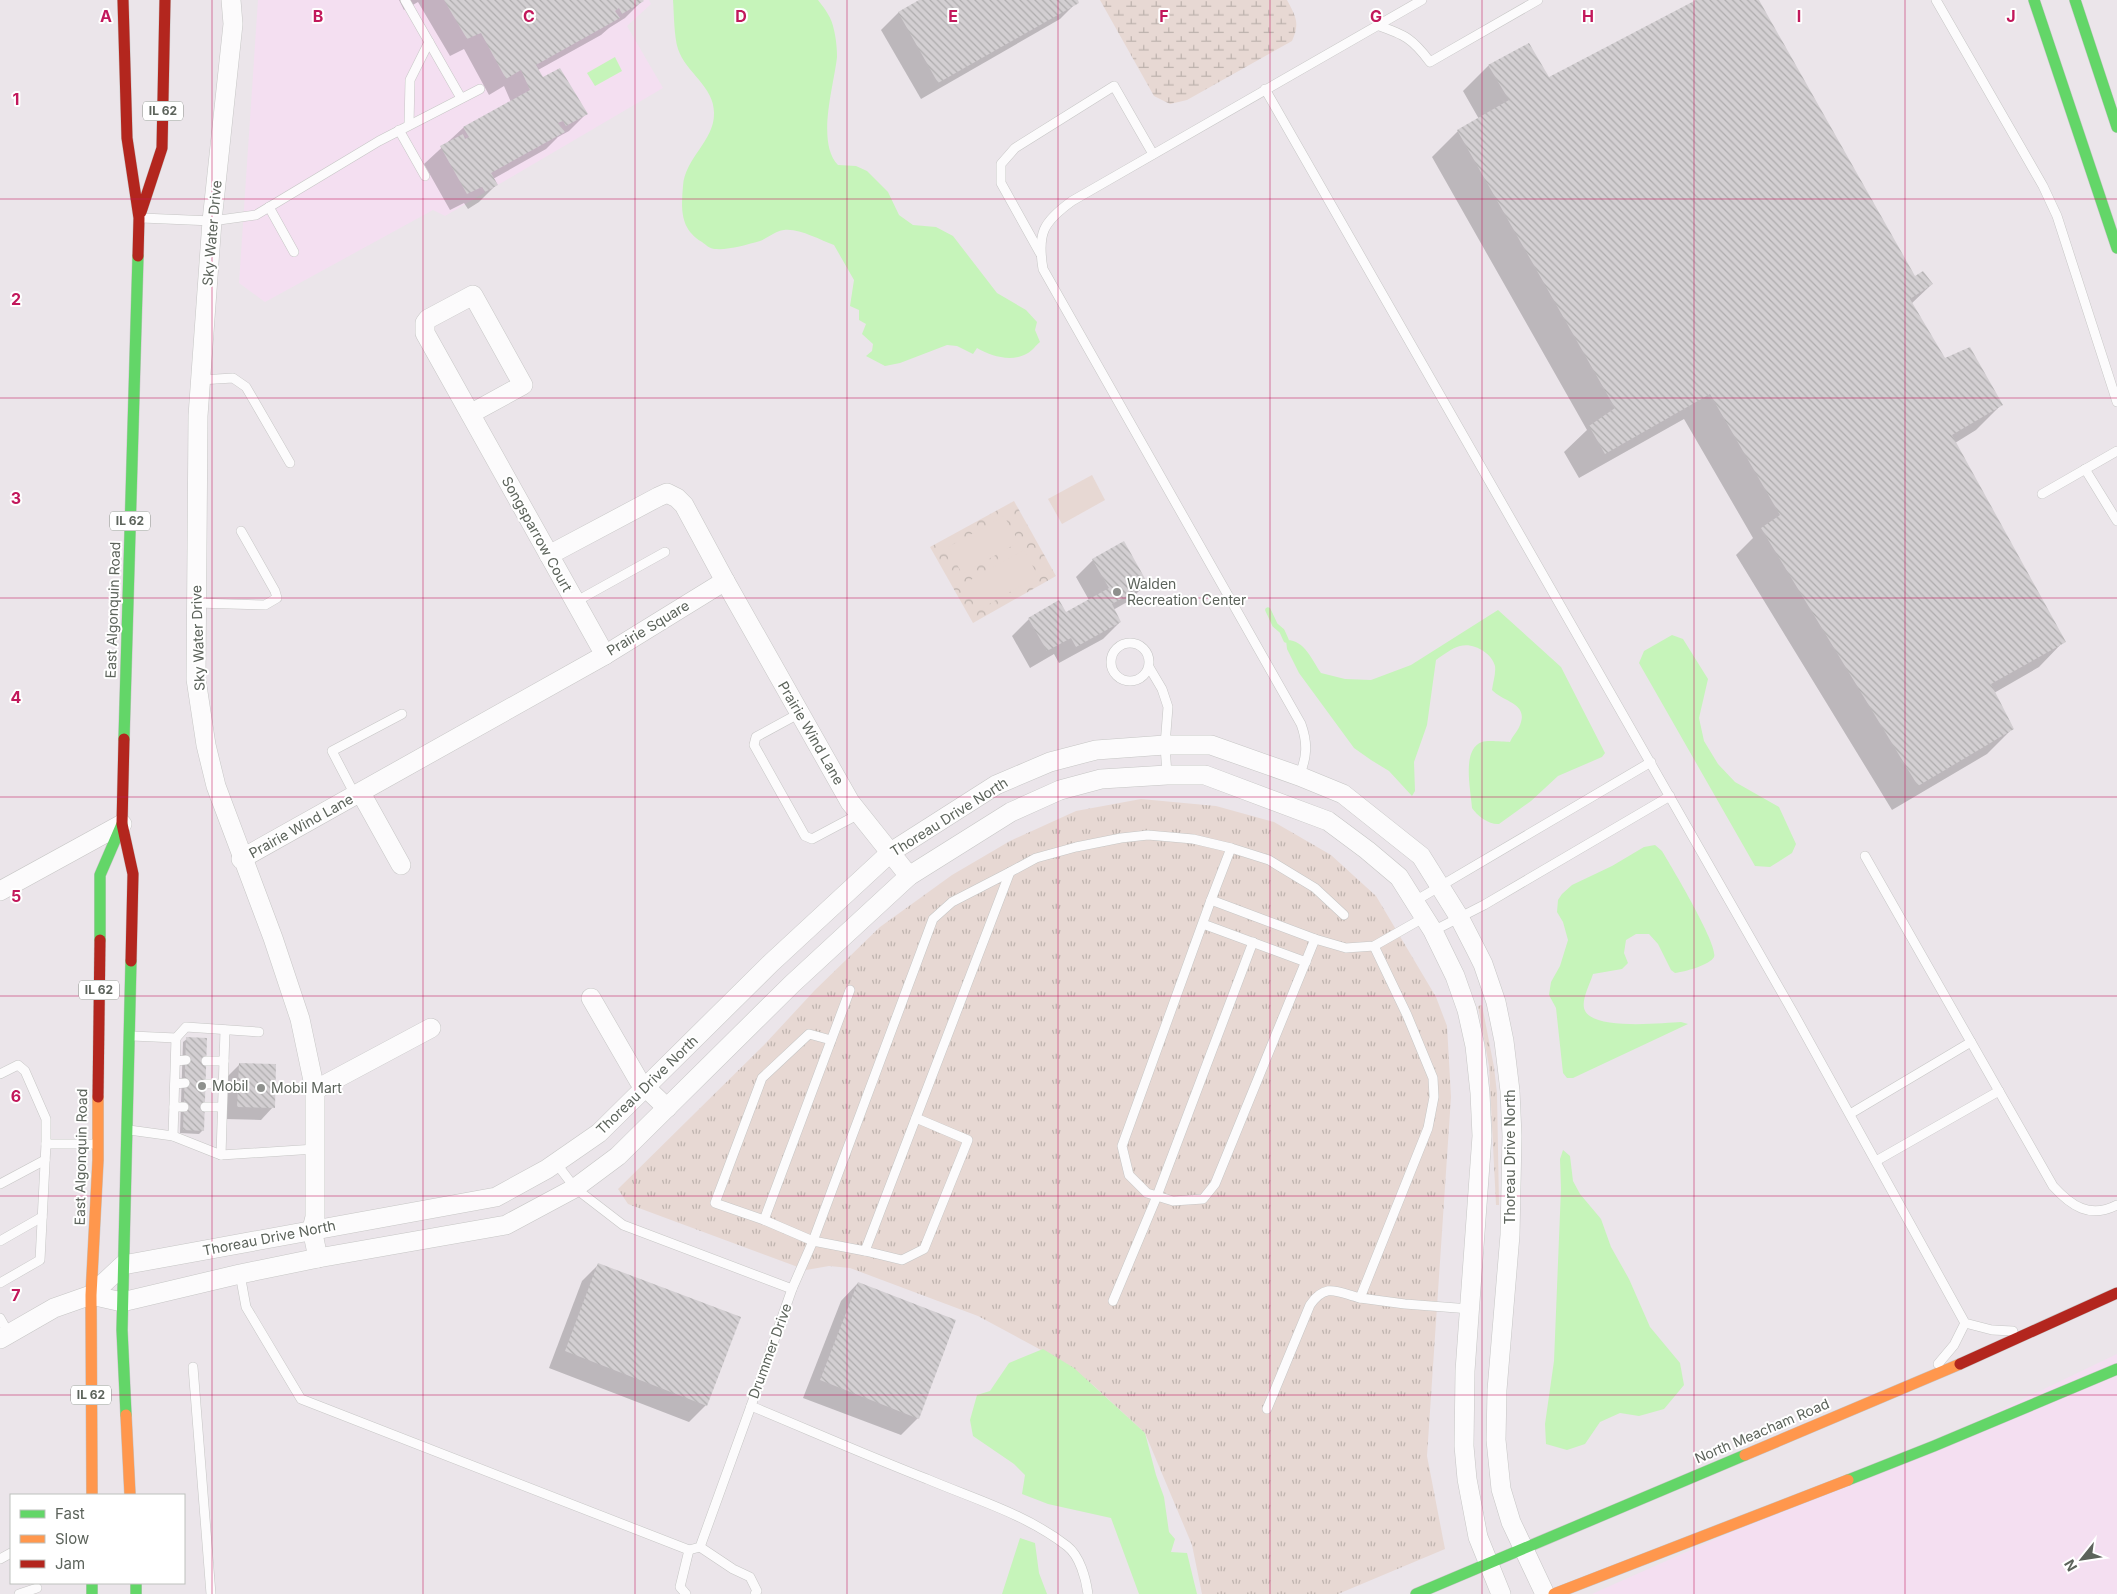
<svg xmlns="http://www.w3.org/2000/svg" width="2117" height="1594" viewBox="0 0 2117 1594" font-family="Inter,sans-serif">
<style>
.commercial{fill:#f4dff1}
.grass{fill:url(#grass-tufts)}
.wetland{fill:url(#wetland-marsh)}
.park{fill:url(#park-crowns)}
.pitch{fill:#e7d8d3}
.water{fill:#c6f4ba}
.shadow{fill:#0003}
.lines{fill:none;stroke-linecap:round;stroke-linejoin:round}
.stream{stroke:#c6f4ba;stroke-width:5.5}
.building{fill:url(#building-back-hatch)}
.lane-casing{stroke:#c6c6c5;stroke-width:10}
.street-casing{stroke:#c6c6c5;stroke-width:20}
.fast-casing{stroke:#c6c5c5;stroke-width:12}
.slow-casing{stroke:#c6c5c5;stroke-width:12}
.jam-casing{stroke:#c6c5c5;stroke-width:12}
.lane{stroke:#fcfbfc;stroke-width:9}
.street{stroke:#fcfbfc;stroke-width:19}
.fast{stroke:#63d668;stroke-width:11}
.slow{stroke:#ff974d;stroke-width:11}
.jam{stroke:#b3261e;stroke-width:11}
.grid{fill:none;stroke:#c2185b;stroke-width:1;stroke-opacity:0.55}
.poi-dot{fill:#8e908d;stroke:#fff;stroke-width:2}
.labels{text-anchor:middle;stroke-width:4;stroke-linejoin:round;paint-order:stroke}
.shield{fill:#fff;stroke:#8d928c;stroke-width:1}
.shield-label{font-size:12px;font-weight:bold;fill:#5c635b}
.street-label{font-size:14px;fill:#5c635b;stroke:#fff}
.poi-label{font-size:14px;fill:#5c635b;stroke:#fff;text-anchor:start}
.grid-label{font-size:16px;text-anchor:middle;font-weight:bold;fill:#c2185b;stroke:#fff;stroke-width:4;stroke-linejoin:round;paint-order:stroke}
</style>
<defs>
<pattern id="grass-tufts" width="24" height="20" patternUnits="userSpaceOnUse" patternTransform="scale(1.25)"><rect width="24" height="20" fill="#e7d8d3"/><path d="M3 7l-1-3M5 7V3M7 7l1-3M15 17l-1-3M17 17v-4M19 17l1-3" fill="none" stroke="#beb3ae"/></pattern>
<pattern id="wetland-marsh" width="20" height="14" patternUnits="userSpaceOnUse" patternTransform="scale(1.25)"><rect width="20" height="14" fill="#e7d8d3"/><path d="M1 5h8M5 5V1M11 12h8M15 12V8" fill="none" stroke="#beb3ae"/></pattern>
<pattern id="park-crowns" width="20" height="18" patternUnits="userSpaceOnUse" patternTransform="scale(1.25)"><rect width="20" height="18" fill="#e7d8d3"/><path d="M2 6a3 3 0 1 1 6 0M12 15a3 3 0 1 1 6 0" fill="none" stroke="#beb3ae"/></pattern>
<pattern id="building-back-hatch" width="6" height="6" patternUnits="userSpaceOnUse" patternTransform="scale(1.25)"><rect width="6" height="6" fill="#d3cfd2"/><path d="M-1 5l2 2M0 0l6 6M5-1l2 2" fill="none" stroke="#aeacad"/></pattern>
</defs>
<rect width="100%" height="100%" fill="#ebe5ea"/>
<!-- commercial -->
<g class="commercial">
<path d="M258,0H649L651,4L627,26L663,88L445,216L433,210L265,302L239,283Z"/>
<path d="M2117,1354V1594H1592L1942,1438Z"/>
</g>
<!-- grass -->
<g class="grass">
<path d="M1141,799L1216,806L1274,822L1331,855L1376,896L1436,997L1447,1026L1451,1097L1427,1456L1445,1549L1338,1594H1202L1192,1545L1145,1433L1094,1386L1067,1364L978,1316L850,1268L829,1266L806,1270L628,1204L618,1189L764,1045L815,990L880,927L952,875L1010,841L1076,811Z"/>
<path d="M1482,1005L1494,1067L1497,1093L1499,1205H1496L1489,1066L1478,1006Z"/>
</g>
<!-- wetland -->
<path class="wetland" d="M1100,0H1287C1296,17 1300,23 1292,41L1187,100L1170,104L1154,96Z"/>
<!-- park -->
<path class="park" d="M1014,501L1056,576L973,623L930,547Z"/>
<!-- pitch -->
<g class="pitch">
<path d="M1092,475L1105,500L1062,524L1048,499Z"/>
<path d="M1004,516L1019,542L962,574L948,547Z"/>
<path d="M1024,550L1038,576L982,608L967,582Z"/>
</g>
<!-- water -->
<g class="water">
<path d="M673,0H818C825,9 832,18 834,30C836,38 837,49 837,57C834,86 816,142 838,165L856,166L867,171L888,192L899,215L913,225L936,227L953,236L997,293L1026,310L1037,322L1035,330L1040,342C1036,345 1032,351 1028,353C1012,363 991,356 977,348L973,354L957,346L947,345L900,363L885,366L866,356L872,351L873,344L862,334L866,324L859,320V310L850,306L854,280L834,245C820,240 799,228 784,230C775,231 768,238 760,241C745,245 730,250 715,249C710,249 706,245 702,242C680,229 681,209 683,186C685,158 714,141 714,114C715,87 686,73 678,49C674,37 674,13 673,0Z"/>
<path d="M615,57L622,71L595,86L587,73Z"/>
<path d="M1498,610L1561,667L1605,753L1602,757L1558,776L1531,801L1499,824C1490,825 1477,816 1472,808C1471,791 1461,749 1482,742C1488,740 1504,742 1510,742C1513,735 1518,731 1520,725C1529,703 1503,702 1492,690C1493,682 1496,674 1495,666C1492,653 1473,642 1460,646C1452,648 1443,655 1436,660L1427,725L1414,762L1415,791L1412,796L1389,771L1371,760L1354,748L1299,673L1287,649L1286,640C1304,639 1312,660 1321,673L1345,679L1371,680L1411,665Z"/>
<path d="M1672,635L1683,639L1708,679L1699,718L1704,741L1718,764L1735,782L1779,807L1796,844L1792,853L1770,867L1755,866L1639,663L1644,651Z"/>
<path d="M1655,845L1662,851C1671,866 1719,946 1714,957C1710,965 1684,972 1675,973L1671,970L1658,944L1649,934H1636L1626,940L1624,953L1628,963L1622,969L1593,974C1590,984 1582,998 1584,1008C1589,1031 1662,1023 1681,1022L1688,1024L1573,1078H1567L1563,1073L1556,1008L1549,995L1551,982L1560,966L1568,940L1563,922L1557,912L1558,900L1562,894L1572,885L1612,866L1644,847Z"/>
<path d="M1563,1150L1570,1156L1573,1181L1580,1194L1601,1219L1611,1247L1629,1279L1650,1327L1680,1363L1684,1385L1664,1409L1639,1416L1620,1413L1600,1422L1585,1444L1567,1450L1546,1444L1545,1424L1554,1361L1561,1189L1560,1159Z"/>
<path d="M1043,1349L1074,1368L1145,1433L1156,1475L1164,1497L1169,1532L1175,1539L1171,1552L1187,1553L1197,1594H1139L1111,1518L1048,1504L1022,1494L1025,1475L1014,1464L973,1436L970,1420L977,1395L990,1391L1009,1363Z"/>
<path d="M1020,1538L1035,1543L1039,1573L1047,1594H1002Z"/>
</g>
<!-- shadow -->
<g class="shadow">
<path d="M399,0H641L642,1L625,18L609,28L601,35L538,70L543,78L586,114L569,131L558,137L546,149L493,179L496,185L479,202L468,209L464,203L450,210L424,164L463,128L511,102L504,86L489,95L464,49L450,56L418,2L404,10Z"/>
<path d="M921,0H1076L1077,2L1060,19L921,99L881,30L898,13Z"/>
<path d="M1699,0H1758L1915,278L1932,284L1911,304L1945,359L2002,404L1976,430L1955,443L2064,641L2039,667L1994,693L2013,728L1987,754L1892,810L1736,555L1753,538L1684,419L1579,478L1564,452L1587,430L1432,157L1458,131L1479,119L1463,91L1488,66L1528,45L1548,79Z"/>
<path d="M1093,560L1146,584L1129,601L1113,610L1120,622L1103,639L1059,663L1054,654L1030,668L1012,636L1029,619L1065,614L1089,600L1076,577Z"/>
<path d="M187,1039L203,1130L199,1134L180,1133L183,1042Z"/>
<path d="M240,1064L273,1107L261,1120L225,1119L227,1077Z"/>
<path d="M599,1264L706,1405L689,1422L549,1368L582,1281Z"/>
<path d="M858,1283L918,1418L901,1435L803,1398L841,1301Z"/>
</g>
<g class="lines">
<!-- stream -->
<path class="stream" d="M1268,610L1275,625L1282,631L1286,640"/>
</g>
<!-- building -->
<g class="building">
<path d="M444,0H643L644,1L622,14L619,8L615,11L620,18L536,65L543,77L560,68L588,114L566,126L563,121L558,123L565,132L491,173L498,185L485,192L482,187L467,194L440,146L463,134L465,139L469,137L463,127L530,90L521,70L506,79L481,33L467,39Z"/>
<path d="M919,0H1078L1079,3L938,83L898,12Z"/>
<path d="M1696,0H1759L1915,276L1923,271L1933,284L1910,299L1945,358L1970,347L2003,405L1952,435L2066,642L1991,684L2014,729L1918,786L1761,528L1780,515L1710,394L1605,454L1589,426L1615,408L1457,130L1509,100L1488,65L1529,43L1549,77Z"/>
<path d="M1124,541L1148,584L1112,604L1121,622L1076,647L1071,638L1047,651L1028,618L1059,600L1066,612L1109,588L1092,559Z"/>
<path d="M186,1037L207,1038L204,1131L183,1130Z"/>
<path d="M239,1063L276,1064L275,1108L237,1107Z"/>
<path d="M598,1263L741,1317L707,1406L565,1351Z"/>
<path d="M858,1282L956,1320L919,1419L820,1380Z"/>
</g>
<g class="lines">
<!-- lane casing -->
<g class="lane-casing">
<g id="lane">
<path d="M405,0L461,98"/>
<path d="M1936,0L2043,186L2057,216L2117,402"/>
<path d="M1377,25C1405,35 1412,38 1430,62L1538,0"/>
<path d="M1265,89L1794,1014L1965,1323L1992,1330L2013,1331"/>
<path d="M409,125L410,80L429,42"/>
<path d="M399,130L425,176"/>
<path d="M269,207L294,252"/>
<path d="M142,218L212,221L256,215L379,141L480,89"/>
<path d="M1040,253L1001,183V164L1015,148L1114,86L1153,154"/>
<path d="M200,380L233,378L246,387L290,463"/>
<path d="M2085,469L2117,521"/>
<path d="M2042,494L2117,451"/>
<path d="M575,602L665,552"/>
<path d="M196,603L265,605L277,598L275,591L241,531"/>
<circle cx="1130" cy="662" r="19"/>
<path d="M1149,667L1162,689L1168,707L1165,745L1167,775"/>
<path d="M800,713L756,737L754,745L805,836L812,839L859,814"/>
<path d="M1299,776C1307,758 1308,743 1301,724L1043,269C1037,233 1043,222 1072,201L1422,0"/>
<path d="M355,795L332,751L402,714"/>
<path d="M1865,856L2053,1186C2071,1206 2090,1219 2117,1205"/>
<path d="M1211,900L1122,1146L1129,1175L1147,1193L1173,1201L1203,1199L1215,1184L1315,939"/>
<path d="M1415,901L1651,762"/>
<path d="M1344,915L1315,888L1269,860L1231,848L1211,900L1315,939L1346,948L1374,946L1425,917"/>
<path d="M1203,924L1306,962"/>
<path d="M1433,931L1484,905L1670,796"/>
<path d="M132,1036L176,1038L186,1027L259,1032"/>
<path d="M831,1040L809,1034L762,1078L715,1203L764,1220L813,1241L865,1251L1010,872"/>
<path d="M176,1061L186,1060"/>
<path d="M206,1061H224"/>
<path d="M0,1074L18,1065L25,1071L46,1119V1144"/>
<path d="M175,1084L185,1083"/>
<path d="M206,1084H223"/>
<path d="M174,1107H184"/>
<path d="M205,1107H222"/>
<path d="M1850,1114L1971,1042"/>
<path d="M129,1130L173,1136L221,1155L315,1149"/>
<path d="M173,1136L176,1038"/>
<path d="M221,1155L225,1030"/>
<path d="M1876,1161L1999,1091"/>
<path d="M556,1163L575,1188L623,1225L792,1289L751,1406C809,1430 868,1456 927,1479C974,1499 1026,1514 1067,1546C1080,1556 1086,1579 1088,1594"/>
<path d="M0,1184L45,1160"/>
<path d="M764,1220L850,990"/>
<path d="M0,1241L42,1217"/>
<path d="M865,1251L902,1260L924,1249L968,1140L916,1118"/>
<path d="M240,1274L246,1307L301,1399L689,1550L700,1547L751,1406"/>
<path d="M0,1283L40,1260L46,1144H95"/>
<path d="M792,1289L813,1241L933,919L952,902L1010,872L1036,858L1076,847L1121,838L1148,835L1193,839L1231,848"/>
<path d="M1360,1298L1405,1304L1470,1309"/>
<path d="M1113,1301L1157,1196L1253,942"/>
<path d="M0,1318L9,1334"/>
<path d="M1938,1364L1954,1345L1965,1323"/>
<path d="M193,1367L211,1594"/>
<path d="M1267,1409L1310,1305C1326,1282 1337,1292 1360,1298L1428,1128L1434,1097L1433,1078L1407,1015L1374,946"/>
<path d="M700,1547L733,1569L750,1577L757,1591L755,1594"/>
<path d="M0,1559L11,1553"/>
<path d="M19,1594L37,1588"/>
<path d="M686,1594L680,1587L689,1550"/>
</g>
</g>
<!-- street casing -->
<g class="street-casing">
<g id="street">
<path d="M231,0L233,24L212,221L198,416L196,679L206,745L216,786L273,938L300,1019L315,1090V1217L312,1229L318,1258"/>
<path d="M470,414L523,385L473,295L428,319L425,323V333L605,655"/>
<path d="M549,555L658,497L667,493L677,498L684,505L725,581L850,802L909,876"/>
<path d="M361,793L401,865"/>
<path d="M241,859L605,655L725,581"/>
<path d="M0,891L122,824"/>
<path d="M591,998L639,1081L667,1108"/>
<path d="M315,1090L431,1028"/>
<path d="M91,1295L123,1265L496,1197L547,1169L599,1133L771,963L891,852L996,785L1050,762L1096,750L1165,745H1211L1299,776L1343,794L1421,856L1459,917L1476,950L1483,964L1496,1002L1504,1041L1510,1091L1512,1136L1510,1235L1497,1390L1496,1440L1501,1489L1511,1522L1545,1594"/>
<path d="M0,1339L54,1308L91,1295L122,1302L240,1274L318,1258L506,1225L575,1188L618,1156L792,984L909,876L1011,812L1060,790L1101,779L1167,775H1205L1328,821L1367,850L1399,877L1433,931L1455,976L1467,1010L1475,1046L1480,1093L1482,1136L1465,1371L1464,1446L1467,1479L1478,1537L1501,1594"/>
</g>
</g>
<!-- fast casing -->
<g class="fast-casing">
<g id="fast">
<path d="M2034,0L2117,248"/>
<path d="M2075,0L2117,127"/>
<path d="M124,739L138,256"/>
<path d="M100,940V875L122,824"/>
<path d="M126,1415L122,1330L131,961"/>
<path d="M1848,1480L1934,1446L2117,1369"/>
<path d="M92,1583V1594"/>
<path d="M136,1583V1594"/>
<path d="M1416,1594L1745,1455"/>
</g>
</g>
<!-- slow casing -->
<g class="slow-casing">
<g id="slow">
<path d="M126,1415L130,1495"/>
<path d="M1745,1455L1960,1364"/>
<path d="M92,1495L91,1295L98,1160V1097"/>
<path d="M1554,1594L1848,1480"/>
</g>
</g>
<!-- jam casing -->
<g class="jam-casing">
<g id="jam">
<path d="M123,0L127,138L139,218L138,256"/>
<path d="M141,212L162,148L165,0"/>
<path d="M124,739L122,824L133,874L131,961"/>
<path d="M98,1097L100,940"/>
<path d="M1960,1364L2117,1293"/>
</g>
</g>
<!-- lane -->
<use href="#lane" class="lane"/>
<!-- street -->
<use href="#street" class="street"/>
<!-- fast -->
<use href="#fast" class="fast"/>
<!-- slow -->
<use href="#slow" class="slow"/>
<!-- jam -->
<use href="#jam" class="jam"/>
</g>
<!-- grid -->
<path class="grid" d="M212,0V1594M423,0V1594M635,0V1594M847,0V1594M1058,0V1594M1270,0V1594M1482,0V1594M1694,0V1594M1905,0V1594M0,199H2117M0,398H2117M0,598H2117M0,797H2117M0,996H2117M0,1196H2117M0,1395H2117"/>
<!-- markers -->
<g class="poi-dot">
<circle cx="1117" cy="592" r="5"/>
<circle cx="202" cy="1086" r="5"/>
<circle cx="261" cy="1088" r="5"/>
</g>
<g class="labels">
<!-- shield labels -->
<g class="shield">
<rect x="143" y="101.5" width="40" height="19" rx="4"/>
<rect x="110" y="511.5" width="40" height="19" rx="4"/>
<rect x="79" y="980.5" width="40" height="19" rx="4"/>
<rect x="71" y="1385.5" width="40" height="19" rx="4"/>
</g>
<g class="shield-label">
<text x="163" y="115">IL 62</text>
<text x="130" y="525">IL 62</text>
<text x="99" y="994">IL 62</text>
<text x="91" y="1399">IL 62</text>
</g>
<!-- street labels -->
<g class="street-label">
<text transform="translate(212 233) rotate(-85)" y="5">Sky Water Drive</text>
<text transform="translate(537 534) rotate(61)" y="5">Songsparrow Court</text>
<text transform="translate(113 610) rotate(-88)" y="5">East Algonquin Road</text>
<text transform="translate(648 628) rotate(-31)" y="5">Prairie Square</text>
<text transform="translate(198 638) rotate(-92)" y="5">Sky Water Drive</text>
<text transform="translate(811 733) rotate(60)" y="5">Prairie Wind Lane</text>
<text transform="translate(949 817) rotate(-32)" y="5">Thoreau Drive North</text>
<text transform="translate(301 826) rotate(-29)" y="5">Prairie Wind Lane</text>
<text transform="translate(647 1085) rotate(-44)" y="5">Thoreau Drive North</text>
<text transform="translate(81 1157) rotate(-89)" y="5">East Algonquin Road</text>
<text transform="translate(1510 1157) rotate(-90)" y="5">Thoreau Drive North</text>
<text transform="translate(269 1238) rotate(-11)" y="5">Thoreau Drive North</text>
<text transform="translate(770 1351) rotate(-70)" y="5">Drummer Drive</text>
<text transform="translate(1762 1431) rotate(-23)" y="5">North Meacham Road</text>
</g>
<!-- poi labels -->
<g class="poi-label">
<text x="1127" y="589">Walden<tspan x="1127" dy="16">Recreation Center</tspan></text>
<text x="212" y="1091">Mobil</text>
<text x="271" y="1093">Mobil Mart</text>
</g>
</g>
<g class="grid-label">
<text x="106" y="22">A</text>
<text x="318" y="22">B</text>
<text x="529" y="22">C</text>
<text x="741" y="22">D</text>
<text x="953" y="22">E</text>
<text x="1164" y="22">F</text>
<text x="1376" y="22">G</text>
<text x="1588" y="22">H</text>
<text x="1799" y="22">I</text>
<text x="2011" y="22">J</text>
<text x="16" y="105">1</text>
<text x="16" y="305">2</text>
<text x="16" y="504">3</text>
<text x="16" y="703">4</text>
<text x="16" y="902">5</text>
<text x="16" y="1102">6</text>
<text x="16" y="1301">7</text>
</g>
<!-- legend -->
<rect x="10" y="1494" width="175" height="90" fill="#ffffff" stroke="#bec1bd"/>
<rect x="20" y="1510" width="25" height="8" fill="#63d668" stroke="#bec1bd"/>
<text x="55" y="1519" font-size="15" fill="#5c635b">Fast</text>
<rect x="20" y="1535" width="25" height="8" fill="#ff974d" stroke="#bec1bd"/>
<text x="55" y="1544" font-size="15" fill="#5c635b">Slow</text>
<rect x="20" y="1560" width="25" height="8" fill="#b3261e" stroke="#bec1bd"/>
<text x="55" y="1569" font-size="15" fill="#5c635b">Jam</text>
<!-- north arrow -->
<g transform="translate(2082 1559) rotate(240)" stroke="#ffffff" stroke-width="4" paint-order="stroke">
<path d="M0-4L9 19L0 12L-9 19Z" fill="#5c635b"/>
<text y="-8" font-size="14" font-weight="bold" text-anchor="middle" fill="#5c635b">N</text>
</g>
</svg>
